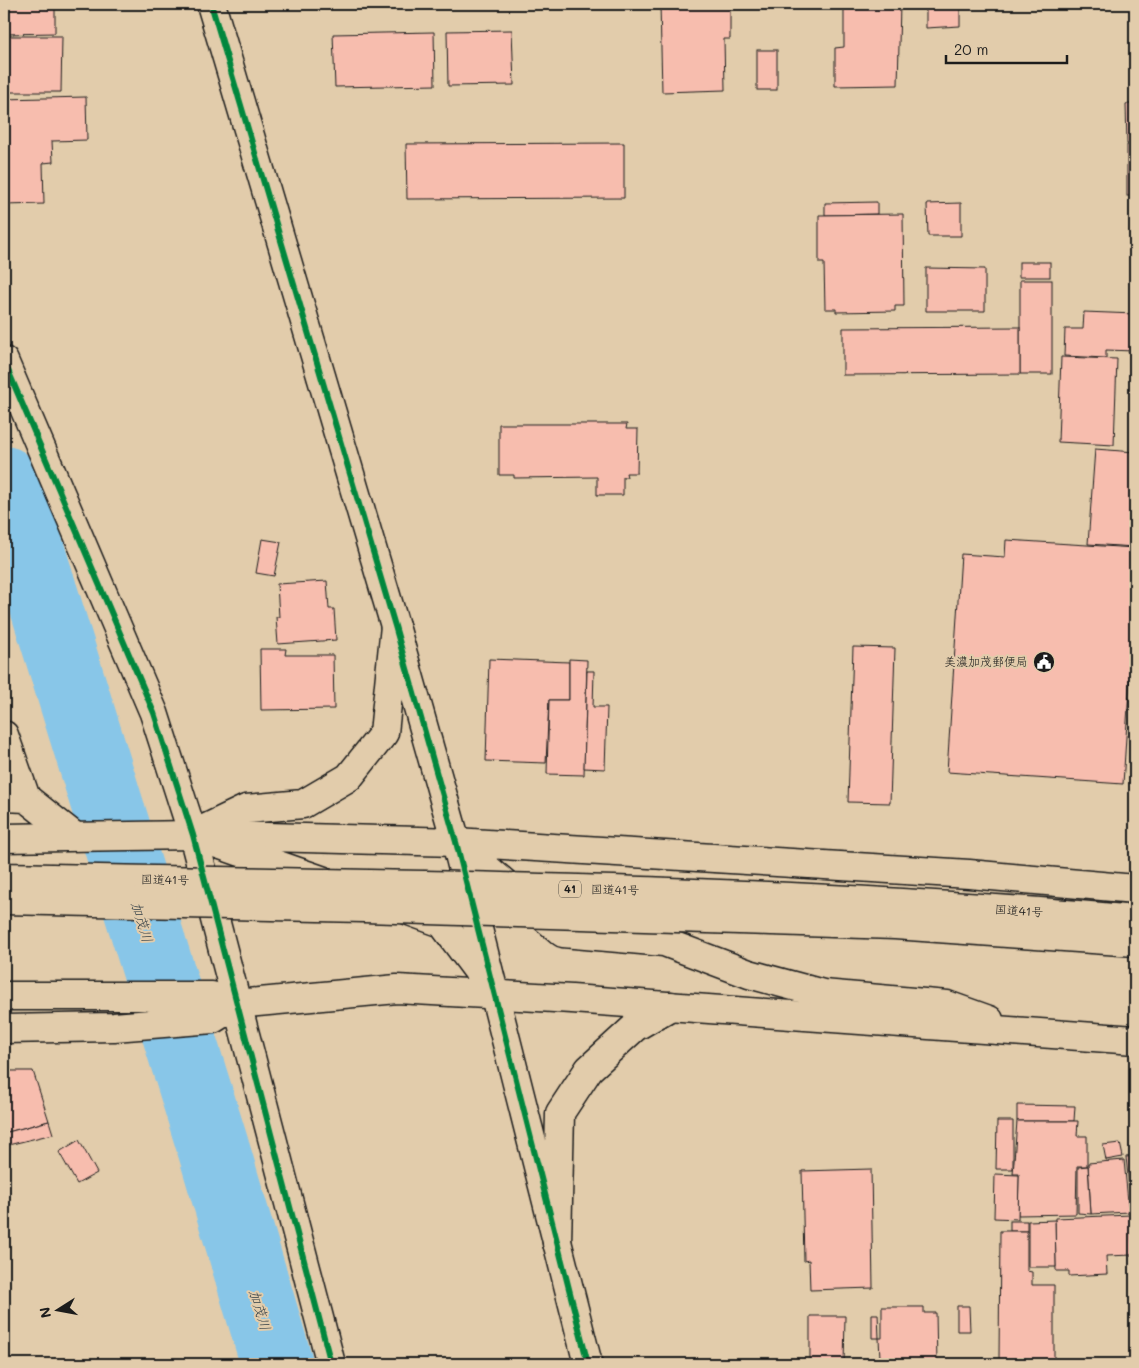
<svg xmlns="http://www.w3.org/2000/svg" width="1139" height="1368" viewBox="0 0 1139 1368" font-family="Mali,'Klee One',sans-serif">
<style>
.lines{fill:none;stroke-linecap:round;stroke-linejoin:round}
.river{stroke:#88c6e8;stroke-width:72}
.building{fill:#f7bdae;stroke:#1c1c1c}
.minor-casing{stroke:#1c1c1c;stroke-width:31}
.highway-casing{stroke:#1c1c1c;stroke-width:31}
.minor{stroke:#e2ccab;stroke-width:28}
.highway{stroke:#e2ccab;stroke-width:28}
.highway-bridge-casing{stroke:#1c1c1c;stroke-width:31;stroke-linecap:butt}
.highway-bridge{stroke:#e2ccab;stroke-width:28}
.cycleway-casing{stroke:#e2ccab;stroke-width:9}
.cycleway{stroke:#00873e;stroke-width:6}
.labels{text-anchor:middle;stroke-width:4;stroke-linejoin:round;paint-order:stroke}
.shield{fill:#e2ccab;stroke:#575147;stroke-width:1}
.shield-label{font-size:11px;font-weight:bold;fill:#1c1c1c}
.poi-label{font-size:12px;fill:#1c1c1c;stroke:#e2ccab;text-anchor:end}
.street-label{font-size:12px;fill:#1c1c1c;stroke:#e2ccab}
.water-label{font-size:14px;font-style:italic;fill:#323e45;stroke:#e2ccab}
</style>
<rect width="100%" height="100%" fill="#e2ccab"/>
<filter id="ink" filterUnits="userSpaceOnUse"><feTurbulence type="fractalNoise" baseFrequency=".02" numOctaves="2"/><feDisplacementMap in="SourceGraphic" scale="10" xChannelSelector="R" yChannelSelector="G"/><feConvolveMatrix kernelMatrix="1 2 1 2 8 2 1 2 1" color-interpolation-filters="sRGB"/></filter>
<g filter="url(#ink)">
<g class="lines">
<!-- river -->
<path class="river" d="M4,482L18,516L213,1147L277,1364"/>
</g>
<!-- building -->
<g class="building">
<path d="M4,4H55V33L4,34Z"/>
<path d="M660,4H730V39H724L725,90L662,92Z"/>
<path d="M855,4H900L898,85L835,86V48L844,47V9H855Z"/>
<path d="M926,4H960V26L926,28Z"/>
<path d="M512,30L514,85L448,86L447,31Z"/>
<path d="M434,32L435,85L335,87L333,34Z"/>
<path d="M4,36H62L61,92H4Z"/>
<rect x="757" y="50" width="20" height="40"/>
<path d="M86,97L87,140L52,141L53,162L43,163L44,204L4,205V99Z"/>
<path d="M1126,104H1135V144H1127Z"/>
<path d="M624,143V198L407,199L406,144Z"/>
<rect x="1127" y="145" width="8" height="51"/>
<path d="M877,202V214L825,215V203Z"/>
<path d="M961,203V236H928L927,204Z"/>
<path d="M903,214L904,306H895V311L836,312V309H825L824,263H819V215Z"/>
<rect x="1019" y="262" width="31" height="15"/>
<path d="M926,268L985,269V311H926Z"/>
<rect x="1020" y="280" width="32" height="94"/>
<path d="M1084,312L1135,314V351L1106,350V358L1064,356L1065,329H1083Z"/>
<path d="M1020,327V374L843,375V328Z"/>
<path d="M1061,357L1117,359L1114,445L1058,442Z"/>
<path d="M499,424H627L626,429H638L637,473H626L627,477H623V495H597V477L514,478V475H499Z"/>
<path d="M1095,449L1135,452V547L1088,544Z"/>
<path d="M262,539L281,542L274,576L256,573Z"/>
<path d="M1006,540L1135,548V597L1123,784L947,772L961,554L1005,557Z"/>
<path d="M327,581L329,609H334L336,640L278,644L276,617H279L277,584Z"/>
<path d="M853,647L895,648L890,803L848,802Z"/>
<path d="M260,649H286L285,655H333L334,709L261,710Z"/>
<path d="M489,659L569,662V700H549L546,763L486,761Z"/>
<path d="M569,659L587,660L584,775L547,774L549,700H569Z"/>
<path d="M587,671H594L593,707H607L605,769L584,768Z"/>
<path d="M4,1071H33L49,1121L4,1133Z"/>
<path d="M1017,1105L1075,1106L1074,1121H1017Z"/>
<path d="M49,1121L53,1134L4,1146V1133Z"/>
<path d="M997,1121H1013V1169H996Z"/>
<path d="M1017,1121H1078L1077,1136H1087V1166H1077L1076,1214L1018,1215L1019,1174H1013Z"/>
<path d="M79,1140L97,1173L77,1184L59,1152Z"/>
<path d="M1120,1143L1123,1157L1106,1160L1103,1145Z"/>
<path d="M1135,1156V1212L1132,1213L1126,1157Z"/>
<path d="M1124,1160L1129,1212L1091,1214L1088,1163Z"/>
<path d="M1088,1166L1091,1214L1078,1213V1167Z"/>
<path d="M871,1169L873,1288L810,1290L809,1260L804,1261L802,1171Z"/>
<path d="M995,1174L1019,1175L1018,1219L994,1218Z"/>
<path d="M1131,1215L1133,1255L1106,1256L1107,1274L1069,1276V1271H1056L1055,1218Z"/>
<path d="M1055,1220L1056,1267H1028V1221Z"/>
<rect x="1010" y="1221" width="17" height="10"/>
<path d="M1000,1231H1027V1271L1032,1272V1285H1054V1362L999,1361Z"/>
<path d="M957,1306H969L970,1331H957Z"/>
<path d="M882,1307H924V1313H936L937,1364H883V1358H880L879,1338H882Z"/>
<path d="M872,1314H878L879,1338H872Z"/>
<path d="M810,1316H845L844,1364H810Z"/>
</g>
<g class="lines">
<!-- minor casing -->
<g class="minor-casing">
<g id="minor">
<path d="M211,4L395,626L456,842L588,1364"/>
<path d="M4,361L154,713L193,835L331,1364"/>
<path d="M4,735L26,798"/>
</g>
</g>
<!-- highway casing -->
<g class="highway-casing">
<g id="highway">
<path d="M4,797L26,798L74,836"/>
<path d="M196,833L246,809L303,804L349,777L384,733L395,626"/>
<path d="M4,838L193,835L456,842L969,874L1135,889"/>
<path d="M456,842L563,933L664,942L749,974L823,994L947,1005L989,1020"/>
<path d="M218,844L324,881"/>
<path d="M409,911L442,923L495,994"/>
<path d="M4,996H212L237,1004L397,989L572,999L1135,1040"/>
<path d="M4,1029L114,1027L213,1019L237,1004"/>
<path d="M557,1243L560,1113L589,1069L635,1027L671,1006"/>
</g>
</g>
<!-- minor -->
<use href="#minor" class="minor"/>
<!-- highway -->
<use href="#highway" class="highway"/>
<!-- highway-bridge casing -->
<g class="highway-bridge-casing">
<g id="highway-bridge">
<path d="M4,877C381,885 759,886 1135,920"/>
<path d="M4,900L364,908L895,925L1135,942"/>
</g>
</g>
<!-- highway-bridge -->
<use href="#highway-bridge" class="highway-bridge"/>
<!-- cycleway casing -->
<g class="cycleway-casing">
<g id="cycleway">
<path d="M211,4L395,626L456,842L588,1364"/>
<path d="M4,361L154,713L193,835L331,1364"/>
</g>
</g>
<!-- cycleway -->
<use href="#cycleway" class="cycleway"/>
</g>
</g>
<!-- icons -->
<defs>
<g id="civic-disc" transform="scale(1.125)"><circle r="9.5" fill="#1c1c1c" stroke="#e2ccab"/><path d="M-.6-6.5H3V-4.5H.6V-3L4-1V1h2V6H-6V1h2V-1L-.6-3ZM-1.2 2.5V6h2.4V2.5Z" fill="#fff"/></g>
</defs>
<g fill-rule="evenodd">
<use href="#civic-disc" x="1044" y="662"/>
</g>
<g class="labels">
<!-- shield labels -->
<rect class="shield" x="559" y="880.5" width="22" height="17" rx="4"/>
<g class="shield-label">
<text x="570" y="893">41</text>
</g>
<!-- poi labels -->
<g class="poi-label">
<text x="1028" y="666">美濃加茂郵便局</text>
</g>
<!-- street labels -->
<g class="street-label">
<text transform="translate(165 880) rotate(1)" y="4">国道41号</text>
<text transform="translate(615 890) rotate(1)" y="4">国道41号</text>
<text transform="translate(1019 911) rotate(4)" y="4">国道41号</text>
</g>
<!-- water labels -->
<g class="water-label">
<text transform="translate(142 922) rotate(73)" y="5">加茂川</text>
<text transform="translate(260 1310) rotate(73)" y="5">加茂川</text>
</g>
</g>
<!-- margin -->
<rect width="1139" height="1368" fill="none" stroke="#e2ccab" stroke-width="20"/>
<rect x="10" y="10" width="1119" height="1348" fill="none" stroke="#1c1c1c" stroke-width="2" filter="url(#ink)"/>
<!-- north arrow -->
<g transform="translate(58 1310) rotate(259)" stroke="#e2ccab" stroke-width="4" paint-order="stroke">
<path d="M0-4L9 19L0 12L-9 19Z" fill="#1c1c1c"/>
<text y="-8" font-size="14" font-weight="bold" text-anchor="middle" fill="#1c1c1c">N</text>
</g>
<!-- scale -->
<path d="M946 55v8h121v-8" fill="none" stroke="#1c1c1c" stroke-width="2.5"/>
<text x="954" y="55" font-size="15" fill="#1c1c1c" stroke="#e2ccab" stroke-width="4" paint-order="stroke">20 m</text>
</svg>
